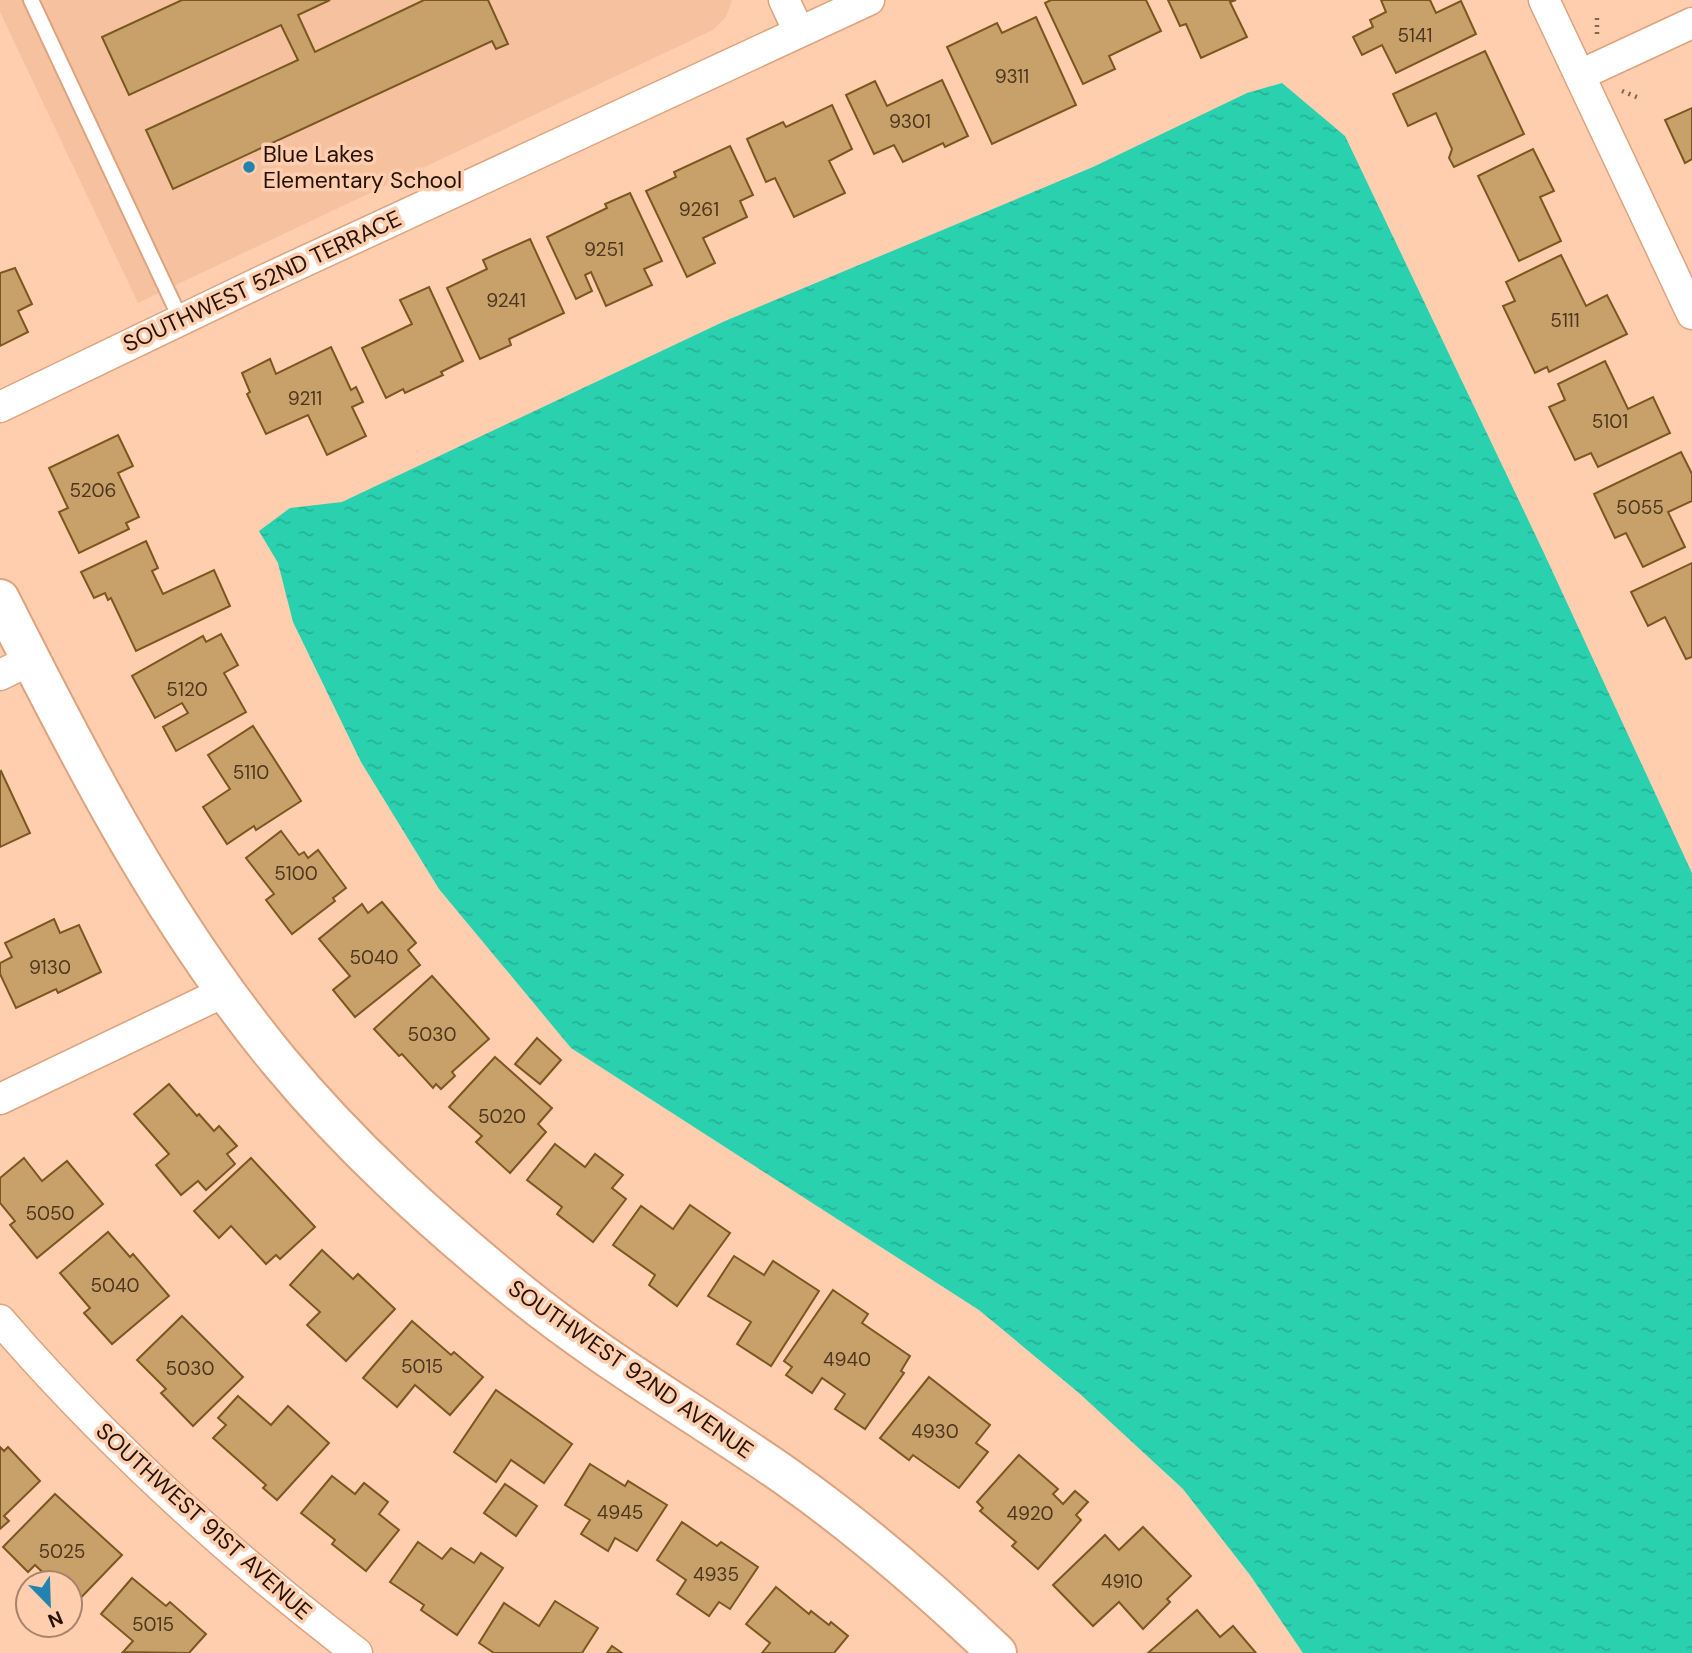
<svg xmlns="http://www.w3.org/2000/svg" width="1692" height="1653" viewBox="0 0 1692 1653" font-family="'DM Sans',sans-serif">
<style>
.built{fill:#f6c19f}
.water{fill:url(#water-ripples)}
.building{fill:#c7a06a;stroke:#7b5720;stroke-width:2}
.lines{fill:none;stroke-linecap:round;stroke-linejoin:round}
.lane-casing{stroke:#dda37e;stroke-width:18}
.street-casing{stroke:#dda37e;stroke-width:33}
.secondary-casing{stroke:#dda37e;stroke-width:42}
.path{stroke:#886751;stroke-width:4.5;stroke-dasharray:2 5;stroke-linecap:butt}
.lane{stroke:#fff;stroke-width:14}
.street{stroke:#fff;stroke-width:30}
.secondary{stroke:#fff;stroke-width:38}
.poi-dot{fill:#2482af;stroke:#feceaf;stroke-width:2.5}
.labels{text-anchor:middle;stroke-width:7;stroke-linejoin:round;paint-order:stroke}
.number-label{font-size:19px;fill:#4e361e}
.poi-label{font-size:23px;fill:#261204;stroke:#feceaf;text-anchor:start}
.street-label{font-size:23px;fill:#261204;stroke:#feceaf}
</style>
<defs>
<pattern id="water-ripples" width="26" height="14" patternUnits="userSpaceOnUse" patternTransform="scale(1.75)"><rect width="26" height="14" fill="#2ad1af"/><path d="M2 4q2-2 4 0t4 0M15 11q2-2 4 0t4 0" fill="none" stroke="#25b295"/></pattern>
</defs>
<rect width="100%" height="100%" fill="#feceaf"/>
<!-- built -->
<path class="built" d="M0,0H732L726,17L713,30L138,303L0,12Z"/>
<!-- water -->
<path class="water" d="M1282,83L1345,136L1543,551L1692,873V1653H1303L1250,1575L1183,1489L1079,1393L979,1310L571,1048L439,889L361,762L293,622L278,563L259,531L290,508L342,502L725,321L1093,167L1247,93Z"/>
<!-- building -->
<g class="building">
<path d="M182,0H330L298,15L315,52L424,0H488L508,44L496,49L492,41L173,189L146,130L298,60L281,25L129,95L102,37Z"/>
<path d="M1051,0H1146L1161,31L1109,56L1115,69L1083,84L1045,3Z"/>
<path d="M1168,0H1236L1230,2L1247,37L1201,58L1186,24L1180,26Z"/>
<path d="M1381,0H1430L1436,13L1461,1L1476,34L1396,73L1382,45L1362,55L1353,37L1373,27L1370,20L1386,12Z"/>
<path d="M1036,17L1076,105L992,144L947,47L997,23L1002,33Z"/>
<path d="M1485,51L1524,134L1454,167L1449,158L1452,149L1436,113L1408,126L1393,94Z"/>
<path d="M942,80L968,136L945,147L943,143L903,162L894,145L874,154L846,95L875,81L887,106Z"/>
<path d="M832,105L852,149L829,161L845,193L794,217L775,178L766,182L747,139L783,122L786,127Z"/>
<path d="M1692,108V159L1685,163L1665,120Z"/>
<path d="M730,146L753,195L740,201L747,217L703,238L715,263L687,277L646,191L676,177L674,172Z"/>
<path d="M1533,149L1554,191L1540,197L1561,241L1519,261L1478,176Z"/>
<path d="M630,193L662,261L644,269L652,285L606,306L591,272L585,275L592,291L576,299L547,237L607,208L605,204Z"/>
<path d="M530,239L564,313L509,339L511,345L480,359L447,288L487,269L483,260Z"/>
<path d="M1561,255L1586,306L1607,295L1627,334L1549,372L1547,367L1535,373L1503,306L1515,301L1506,282Z"/>
<path d="M15,268L32,304L18,311L28,332L0,346V273Z"/>
<path d="M429,287L463,361L441,372L443,375L405,393L403,389L386,398L362,348L412,324L400,300Z"/>
<path d="M331,347L351,390L356,387L363,402L352,407L366,436L327,455L308,415L266,434L247,394L250,392L242,373L270,359L276,374Z"/>
<path d="M1605,361L1628,409L1653,397L1670,433L1598,467L1591,453L1575,460L1549,407L1565,400L1558,384Z"/>
<path d="M118,435L133,466L118,473L139,517L126,523L129,529L79,553L59,512L68,508L49,468Z"/>
<path d="M1681,452L1692,474V501L1668,512L1685,547L1643,567L1626,533L1615,538L1594,494Z"/>
<path d="M146,541L158,568L152,571L163,594L214,570L230,606L136,651L111,598L108,600L105,593L94,598L81,572Z"/>
<path d="M1692,563V657L1686,659L1665,617L1648,626L1631,592Z"/>
<path d="M221,634L238,665L224,673L246,712L176,751L163,727L188,713L182,703L155,718L132,676L203,636L206,642Z"/>
<path d="M253,726L301,801L256,830L254,826L227,844L203,807L230,789L208,755Z"/>
<path d="M1,771L30,833L0,847V772Z"/>
<path d="M281,831L299,855L304,852L308,858L318,850L346,888L333,898L335,901L292,934L266,900L274,894L246,858Z"/>
<path d="M382,902L416,943L408,950L420,965L355,1017L333,990L350,976L319,939L362,904L368,913Z"/>
<path d="M54,919L60,933L79,925L101,972L58,993L56,989L16,1008L0,974V963L12,957L5,943Z"/>
<path d="M432,976L489,1039L452,1072L455,1076L441,1089L436,1084L433,1088L402,1054L399,1056L374,1029Z"/>
<path d="M537,1038L561,1060L540,1084L515,1064Z"/>
<path d="M495,1057L552,1108L538,1124L546,1132L510,1173L476,1142L482,1136L449,1107Z"/>
<path d="M169,1084L197,1116L199,1114L214,1131L219,1126L237,1146L227,1154L235,1164L206,1190L198,1181L181,1195L156,1165L169,1154L134,1114Z"/>
<path d="M555,1144L585,1167L595,1154L623,1175L612,1188L626,1199L593,1242L557,1214L562,1207L527,1180Z"/>
<path d="M24,1158L42,1181L67,1161L103,1204L37,1258L10,1225L15,1221L0,1203V1178Z"/>
<path d="M251,1158L315,1227L280,1259L276,1255L266,1264L231,1226L219,1238L194,1211Z"/>
<path d="M690,1205L730,1233L677,1306L649,1285L655,1275L613,1245L641,1206L673,1229Z"/>
<path d="M108,1232L130,1257L133,1254L169,1296L112,1344L84,1313L90,1308L60,1273Z"/>
<path d="M322,1250L353,1279L358,1274L395,1309L346,1361L307,1325L320,1312L290,1285Z"/>
<path d="M734,1256L764,1275L773,1261L819,1291L771,1366L737,1344L751,1322L708,1296Z"/>
<path d="M833,1290L868,1314L862,1323L910,1356L901,1371L904,1373L865,1429L835,1409L845,1394L822,1378L812,1393L786,1375L792,1367L784,1361Z"/>
<path d="M182,1316L243,1377L193,1426L161,1393L166,1389L137,1360Z"/>
<path d="M412,1321L451,1355L454,1352L483,1377L450,1415L415,1385L397,1407L363,1378Z"/>
<path d="M929,1377L990,1425L976,1443L988,1452L959,1488L913,1455L909,1460L880,1438Z"/>
<path d="M496,1390L572,1444L544,1483L511,1460L496,1482L454,1452Z"/>
<path d="M238,1396L271,1425L288,1406L329,1443L277,1500L263,1488L266,1485L213,1438L226,1425L218,1418Z"/>
<path d="M0,1447L4,1451L8,1447L40,1481L4,1516L9,1521L0,1529Z"/>
<path d="M1019,1455L1058,1489L1053,1494L1063,1504L1075,1491L1088,1502L1076,1515L1081,1520L1038,1569L1012,1546L1016,1542L980,1511L983,1508L977,1502Z"/>
<path d="M590,1464L625,1486L628,1481L667,1505L637,1551L615,1538L608,1551L581,1534L590,1520L565,1505Z"/>
<path d="M332,1476L355,1494L364,1483L388,1502L379,1514L399,1530L366,1571L332,1544L335,1540L301,1513Z"/>
<path d="M505,1484L537,1506L516,1536L484,1513Z"/>
<path d="M55,1494L122,1555L70,1609V1583H54L35,1565L28,1572L3,1547Z"/>
<path d="M682,1522L717,1546L721,1542L758,1567L730,1609L719,1602L709,1616L677,1594L686,1580L657,1560Z"/>
<path d="M1143,1527L1191,1576L1167,1599L1170,1602L1143,1629L1119,1602L1093,1626L1053,1585L1105,1535L1119,1550Z"/>
<path d="M418,1542L442,1559L451,1548L474,1563L481,1553L503,1568L457,1635L421,1610L424,1605L390,1582Z"/>
<path d="M132,1578L166,1606L170,1602L206,1634L189,1653L123,1652L133,1641L101,1614Z"/>
<path d="M776,1587L809,1614L811,1611L829,1625L831,1622L848,1636L834,1653H762L770,1643L746,1624Z"/>
<path d="M555,1601L598,1628L582,1653H494L479,1643L504,1603L539,1626Z"/>
<path d="M1197,1610L1220,1637L1233,1626L1256,1653H1148Z"/>
<path d="M612,1646L622,1653H607Z"/>
</g>
<g class="lines">
<!-- lane casing -->
<g class="lane-casing">
<path id="lane" d="M31,0L181,320"/>
</g>
<!-- street casing -->
<g class="street-casing">
<g id="street">
<path d="M784,0L799,32"/>
<path d="M1544,0L1692,314"/>
<path d="M1580,75L1692,23"/>
<path d="M0,407L262,281L869,0"/>
<path d="M0,675L31,660"/>
<path d="M0,1099L226,991"/>
<path d="M0,1320C108,1445 227,1553 357,1653"/>
</g>
</g>
<!-- secondary casing -->
<g class="secondary-casing">
<path id="secondary" d="M0,599C81,760 164,922 279,1061C350,1147 433,1222 519,1292C604,1361 698,1415 787,1477C862,1530 931,1590 997,1653"/>
</g>
<!-- path -->
<g class="path">
<path d="M1597,34V17"/>
<path d="M1622,91L1639,98"/>
</g>
<!-- lane -->
<use href="#lane" class="lane"/>
<!-- street -->
<use href="#street" class="street"/>
<!-- secondary -->
<use href="#secondary" class="secondary"/>
</g>
<!-- markers -->
<circle class="poi-dot" cx="249" cy="167" r="7"/>
<g class="labels">
<!-- number labels -->
<g class="number-label">
<text x="1415" y="42">5141</text>
<text x="1012" y="83">9311</text>
<text x="910" y="128">9301</text>
<text x="699" y="216">9261</text>
<text x="604" y="256">9251</text>
<text x="506" y="307">9241</text>
<text x="1565" y="327">5111</text>
<text x="305" y="405">9211</text>
<text x="1610" y="428">5101</text>
<text x="93" y="497">5206</text>
<text x="1640" y="514">5055</text>
<text x="187" y="696">5120</text>
<text x="251" y="779">5110</text>
<text x="296" y="880">5100</text>
<text x="374" y="964">5040</text>
<text x="50" y="974">9130</text>
<text x="432" y="1041">5030</text>
<text x="502" y="1123">5020</text>
<text x="50" y="1220">5050</text>
<text x="115" y="1292">5040</text>
<text x="847" y="1366">4940</text>
<text x="422" y="1373">5015</text>
<text x="190" y="1375">5030</text>
<text x="935" y="1438">4930</text>
<text x="620" y="1519">4945</text>
<text x="1030" y="1520">4920</text>
<text x="62" y="1558">5025</text>
<text x="716" y="1581">4935</text>
<text x="1122" y="1588">4910</text>
<text x="153" y="1631">5015</text>
</g>
<!-- poi labels -->
<g class="poi-label">
<text x="263" y="162">Blue Lakes<tspan x="263" dy="26">Elementary School</tspan></text>
</g>
<!-- street labels -->
<g class="street-label">
<text transform="translate(262 281) rotate(-25)" y="8">SOUTHWEST 52ND TERRACE</text>
<text transform="translate(631 1369) rotate(35)" y="8">SOUTHWEST 92ND AVENUE</text>
<text transform="translate(204 1521) rotate(42)" y="8">SOUTHWEST 91ST AVENUE</text>
</g>
</g>
<!-- north arrow -->
<g transform="translate(49 1604) rotate(157)"><circle r="33" fill="#feceaf" stroke="#a8836b" stroke-width="2"/>
<path d="M0-5L12 26L0 18L-12 26Z" fill="#2482af"/>
<text y="-10" font-size="19" font-weight="bold" text-anchor="middle" fill="#261204">N</text>
</g>
</svg>
